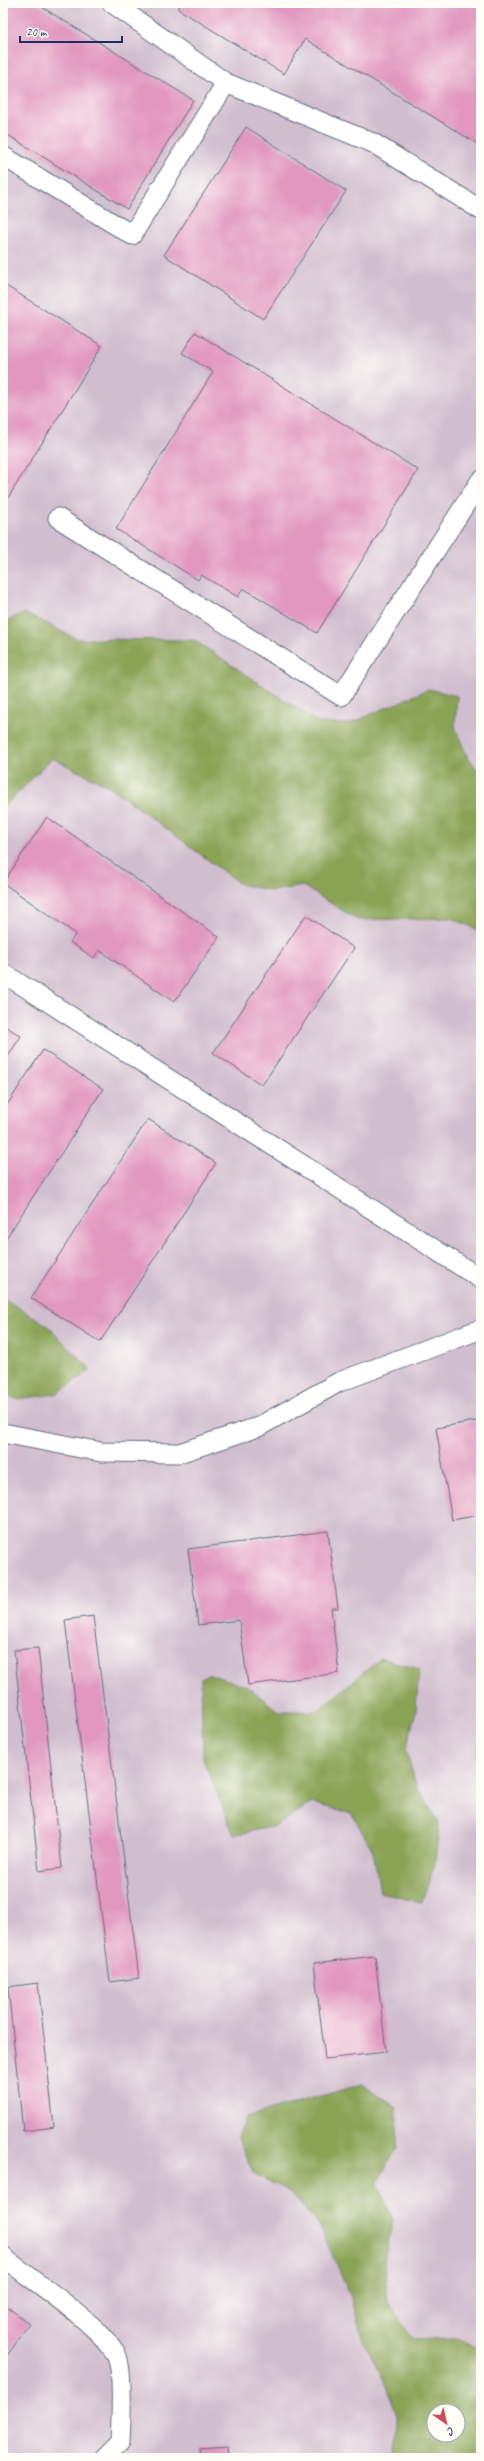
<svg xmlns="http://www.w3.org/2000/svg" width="484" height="2461" viewBox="0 0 484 2461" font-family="Caveat,sans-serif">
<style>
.industrial{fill:#d0bdce;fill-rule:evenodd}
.forest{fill:#89a355;stroke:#52695a;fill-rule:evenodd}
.building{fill:#e197be}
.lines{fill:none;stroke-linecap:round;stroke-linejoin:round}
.service-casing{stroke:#646c7f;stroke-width:21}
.service{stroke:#fff;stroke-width:19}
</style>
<rect width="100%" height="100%" fill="#fdfcf7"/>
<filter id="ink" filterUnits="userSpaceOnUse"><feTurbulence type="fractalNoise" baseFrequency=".025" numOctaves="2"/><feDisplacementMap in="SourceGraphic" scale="8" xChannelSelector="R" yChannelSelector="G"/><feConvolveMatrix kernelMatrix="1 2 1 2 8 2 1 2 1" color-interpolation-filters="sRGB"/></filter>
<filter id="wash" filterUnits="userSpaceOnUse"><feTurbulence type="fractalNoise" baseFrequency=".012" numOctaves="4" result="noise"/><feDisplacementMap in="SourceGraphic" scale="16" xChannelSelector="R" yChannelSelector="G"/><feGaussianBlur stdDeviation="0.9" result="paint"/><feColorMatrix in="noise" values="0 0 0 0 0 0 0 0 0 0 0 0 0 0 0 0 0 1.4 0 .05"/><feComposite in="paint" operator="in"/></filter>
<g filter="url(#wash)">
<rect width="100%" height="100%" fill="#ebdebc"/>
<!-- industrial -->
<path class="industrial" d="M3,3H481V2458H3ZM434,2411H458V2435H434Z"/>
<!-- forest -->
<g class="forest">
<path d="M25,613L77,639L194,640L319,723L349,724L429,689L457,696L455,727L466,754L481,775V931L451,918L358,920L303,886L272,891L240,884L112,788L52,758L3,808V622Z"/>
<path d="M3,1298L47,1325L91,1370L56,1394L16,1399L3,1393Z"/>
<path d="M381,1658L419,1669L416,1710L406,1750L417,1788L439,1823L435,1864L421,1903L380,1892L373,1851L352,1814L312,1803L275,1826L234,1835L203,1759L201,1678L209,1674L247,1686L278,1711H317Z"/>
<path d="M363,2084L397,2107V2148L377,2183L393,2220L384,2262L388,2302L413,2340L454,2338L481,2349V2458H396L397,2416L383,2378L363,2341L352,2300L319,2225L290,2192L253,2173L237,2136L246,2117ZM434,2411H458V2435H434Z"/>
</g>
<g id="blocks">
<!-- building -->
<g class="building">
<path d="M3,3H35L193,100L127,209L3,132Z"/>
<path d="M181,3H481V146L305,39L284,74L178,9Z"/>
<path d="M246,127L346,191L263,319L164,255Z"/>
<path d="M3,284L102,346L3,506Z"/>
<path d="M195,332L418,470L317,633L243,588L238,597L201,575L198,580L116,529L213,372L182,353Z"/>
<path d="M47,817L219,937L174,1002L99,950L94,958L70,942L76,934L3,883Z"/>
<path d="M306,915L354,948L262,1085L213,1053Z"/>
<path d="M3,1025L21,1036L3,1064Z"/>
<path d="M43,1050L103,1089L3,1243V1111Z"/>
<path d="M148,1119L216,1163L100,1342L31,1298Z"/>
<path d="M481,1420V1515L452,1520L436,1428Z"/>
<path d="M328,1531L338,1608H331L339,1673L248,1685L239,1620L198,1625L188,1549Z"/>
<path d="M93,1616L139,1978L110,1982L65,1620Z"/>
<path d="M38,1648L62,1868L39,1871L14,1650Z"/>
<path d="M375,1956L386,2052L325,2059L314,1963Z"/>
<path d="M38,1983L54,2127L23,2131L8,1987Z"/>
<path d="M3,2304L30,2324L3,2361Z"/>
<path d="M228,2446L229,2458H201L200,2448Z"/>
</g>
</g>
</g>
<g filter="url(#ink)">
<use href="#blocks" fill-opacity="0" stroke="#646c7f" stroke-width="1"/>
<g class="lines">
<!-- service casing -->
<g class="service-casing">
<g id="service">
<path d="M112,3L226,83L373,143L481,210"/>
<path d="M3,156L132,235L226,83"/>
<path d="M58,518L341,696L481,480"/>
<path d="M3,973L481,1279"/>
<path d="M3,1433L101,1452L179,1453L258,1427L339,1382L481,1329"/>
<path d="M3,2257C32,2280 99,2324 116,2354C124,2369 121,2423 120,2442L104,2458"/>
</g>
</g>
<!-- service -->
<use href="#service" class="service"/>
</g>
</g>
<!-- margin -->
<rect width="484" height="2461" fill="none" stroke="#fdfcf7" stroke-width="16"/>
<!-- north arrow -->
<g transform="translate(446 2423) rotate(146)"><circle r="19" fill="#fdfcf7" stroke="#a3aaba"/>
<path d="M0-3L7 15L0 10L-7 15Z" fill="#d1495b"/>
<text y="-6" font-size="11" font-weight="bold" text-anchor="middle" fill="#1b2f5e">С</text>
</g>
<!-- scale -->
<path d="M20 36v6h102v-6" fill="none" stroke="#1b2f5e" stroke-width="2"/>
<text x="26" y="36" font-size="12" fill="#1b2f5e" stroke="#fdfcf7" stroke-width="3" paint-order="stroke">20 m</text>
</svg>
